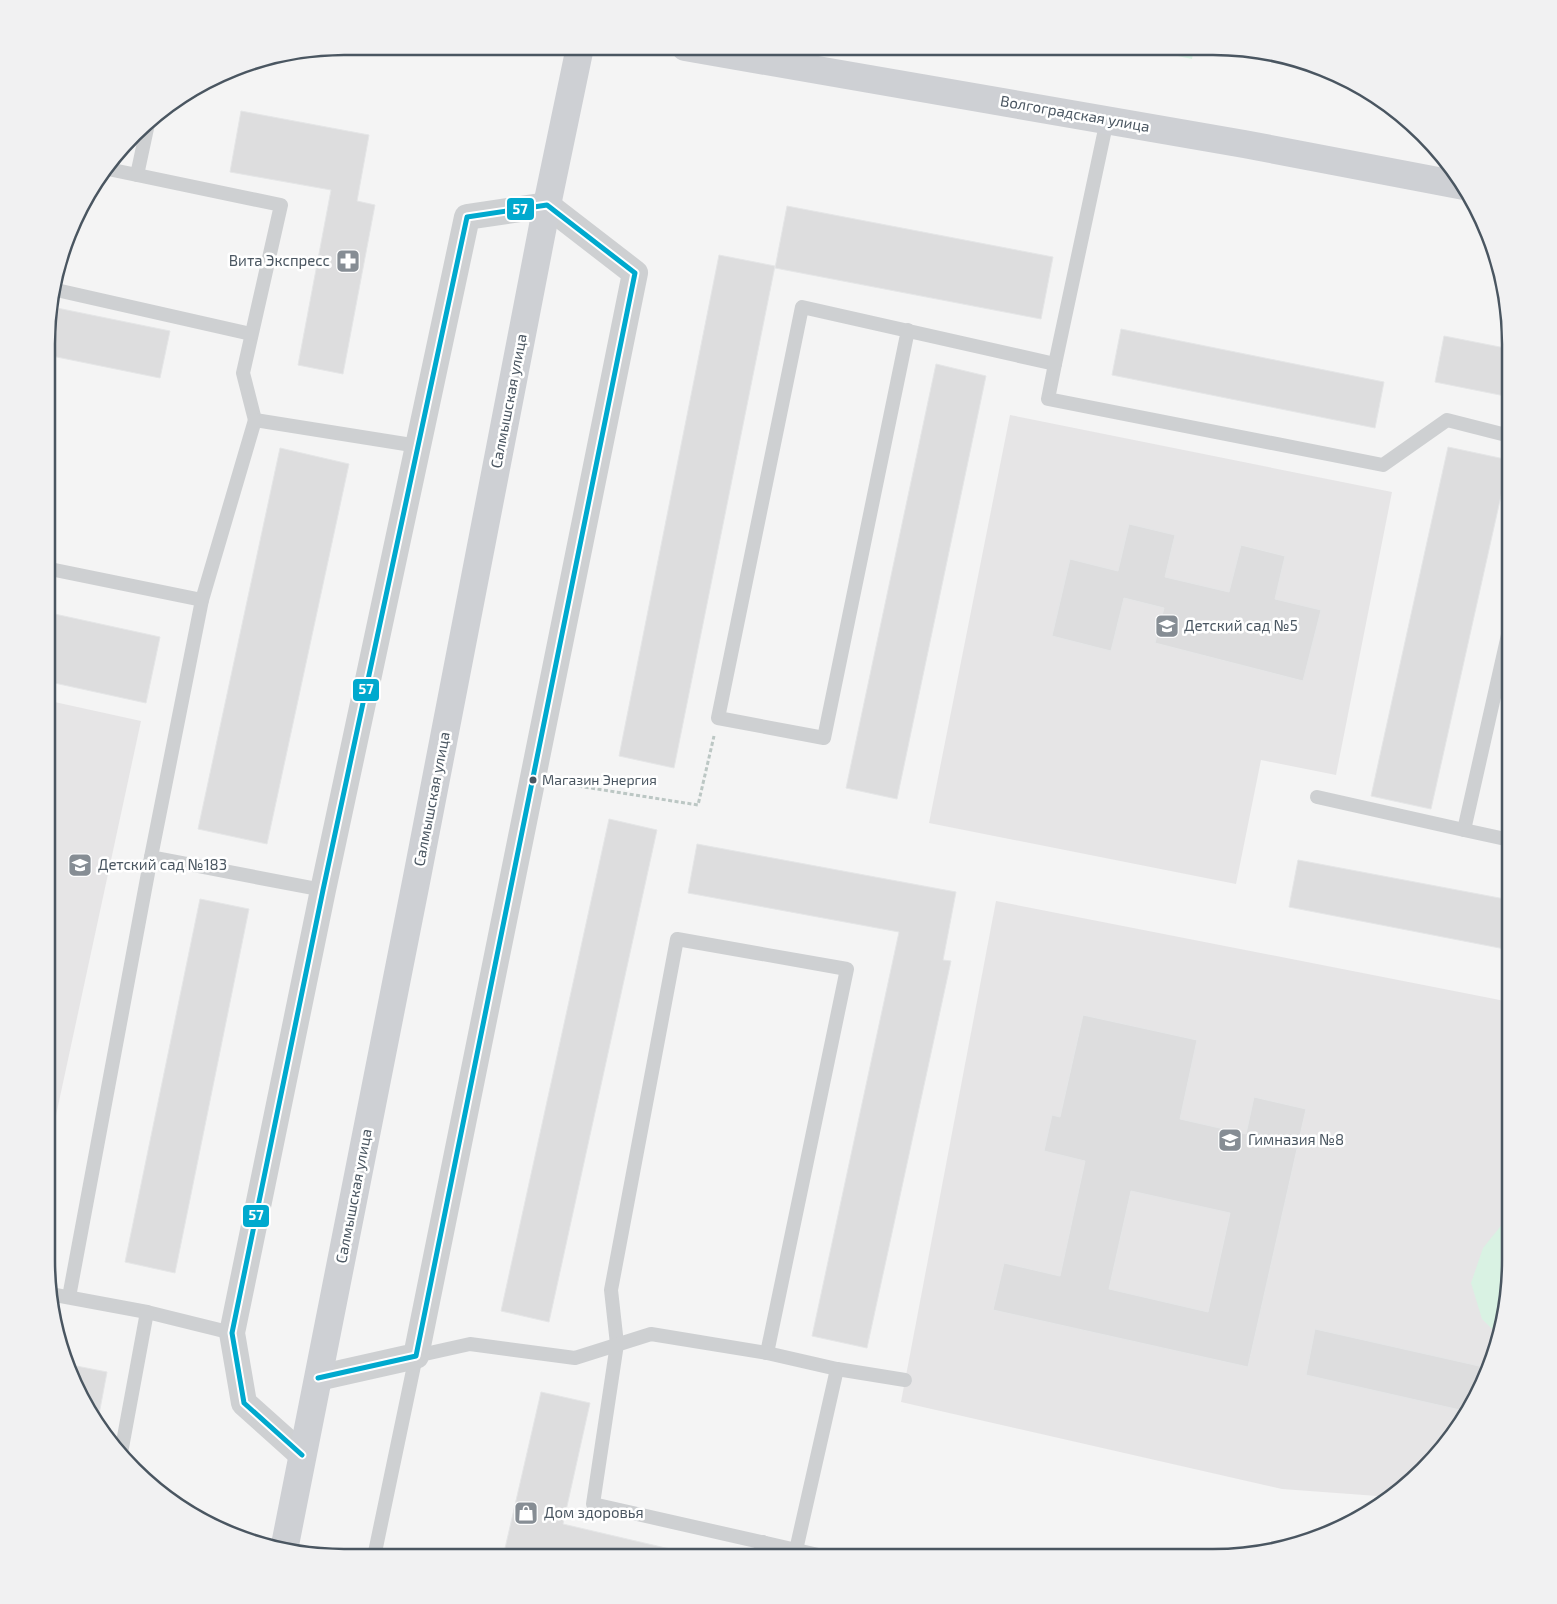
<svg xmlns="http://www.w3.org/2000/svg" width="1557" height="1604" viewBox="0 0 1557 1604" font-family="'Exo 2',sans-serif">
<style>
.education{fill:#e6e5e6}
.green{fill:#d9f2e3}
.building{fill:#ddddde;stroke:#e5e6e7;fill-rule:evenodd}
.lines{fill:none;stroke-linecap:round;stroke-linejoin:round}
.path{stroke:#bcc7c4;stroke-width:3;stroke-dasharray:4 2.5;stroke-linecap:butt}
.lane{stroke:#ced0d2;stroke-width:14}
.street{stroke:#ced0d2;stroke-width:26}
.secondary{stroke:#ced0d4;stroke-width:28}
.bus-1-casing{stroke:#fff;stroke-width:9}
.bus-1{stroke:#00a9ce;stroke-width:5}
.bus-dot{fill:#4a5661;stroke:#fff;stroke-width:2}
.labels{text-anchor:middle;stroke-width:5;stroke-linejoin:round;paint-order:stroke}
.bus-label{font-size:14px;fill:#4a5661;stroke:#fff;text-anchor:start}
.street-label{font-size:15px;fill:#4a5661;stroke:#fff}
.poi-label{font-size:15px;fill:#4a5661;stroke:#fff;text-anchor:start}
.rim{fill:none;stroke:#4a5661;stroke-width:2.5}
.line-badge{stroke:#fff;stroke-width:2}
.badge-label{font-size:14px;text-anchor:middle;font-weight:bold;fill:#fff}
</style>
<rect width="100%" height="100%" fill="#f4f4f4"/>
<!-- education -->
<g class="education">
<path d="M1010,415L1392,492L1336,775L1261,760L1236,884L929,823Z"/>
<path d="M50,701L141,721L47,1157Z"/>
<path d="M996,901L1510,1002V1279L1501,1337L1471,1408L1437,1456L1391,1497L1282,1489L901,1402Z"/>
</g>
<!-- green -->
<g class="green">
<path d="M1139,48L1194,49L1192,59Z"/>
<path d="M1510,1218V1279L1500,1337L1482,1319L1471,1283L1483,1248L1504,1222Z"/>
</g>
<!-- building -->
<g class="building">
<path d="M241,111L369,135L357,201L375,205L343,374L298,365L331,190L230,172Z"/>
<path d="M787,206L1053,257L1041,319L775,268Z"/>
<path d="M719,255L775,266L674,768L619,756Z"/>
<path d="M52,307L170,331L160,378L52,356Z"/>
<path d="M1121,329L1384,382L1375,428L1112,375Z"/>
<path d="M1444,336L1510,349V397L1435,382Z"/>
<path d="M936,364L986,376L897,799L846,788Z"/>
<path d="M1448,447L1509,460L1431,809L1371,796Z"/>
<path d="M280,448L349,464L267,844L198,829Z"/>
<path d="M1129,524L1175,535L1165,577L1229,592L1241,545L1285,556L1275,599L1321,610L1303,681L1155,643L1164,608L1124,598L1111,651L1052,636L1070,559L1118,571Z"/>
<path d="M50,613L160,637L146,703L50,682Z"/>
<path d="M609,819L657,830L549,1322L501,1311Z"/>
<path d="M697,844L956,892L943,960L951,961L867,1348L812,1336L899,932L688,893Z"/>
<path d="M1298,860L1510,900V950L1289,907Z"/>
<path d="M200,899L249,909L175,1273L125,1262Z"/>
<path d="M1083,1015L1197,1040L1180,1119L1246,1134L1254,1097L1306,1109L1248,1367L993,1310L1004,1263L1060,1276L1085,1161L1044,1151L1052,1115L1060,1117ZM1131,1191L1230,1213L1208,1312L1109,1289Z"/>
<path d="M1315,1329L1488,1368L1469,1412L1306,1375Z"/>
<path d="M66,1364L107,1372L97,1425L86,1404Z"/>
<path d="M541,1392L590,1403L563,1524L670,1549L669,1557H503Z"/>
</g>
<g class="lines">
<!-- path -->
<path class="path" d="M559,783L698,805L714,736"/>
<!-- lane -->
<g class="lane">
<path d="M108,169L137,175L149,119"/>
<path d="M137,175L281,205L243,373L255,420L418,446"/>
<path d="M52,289L251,334"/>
<path d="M908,330L824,738L718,718L802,307L1055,364L1107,120"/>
<path d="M1055,364L1048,399L1383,465L1447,420L1510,436"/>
<path d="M255,420L202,600L151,857L323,890"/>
<path d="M50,569L202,600"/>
<path d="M1510,626L1464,830L1510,840"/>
<path d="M1317,797L1464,830"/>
<path d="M50,1294L147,1312L232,1333"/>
<path d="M69,1297L151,857"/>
<path d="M767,1353L847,969L677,939L611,1290L617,1344L593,1504L827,1557"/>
<path d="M837,1369L905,1380"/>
<path d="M121,1453L147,1312"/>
<path d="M374,1557L416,1356L470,1344L575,1358L651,1334L767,1353L837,1369L796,1550"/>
<path d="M759,1557L763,1542"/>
</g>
<!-- street -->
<path class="street" d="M302,1455L244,1403L232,1333L323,890L467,217L547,205L635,273L416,1356L318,1378"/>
<!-- secondary -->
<g class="secondary">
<path d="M685,47L1244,144L1464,186"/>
<path d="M284,1550L417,877L547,205L580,47"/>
</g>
<!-- bus-1 casing -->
<g class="bus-1-casing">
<path id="bus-1" d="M302,1455L244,1403L232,1333L323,890L467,217L547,205L635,273L416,1356L318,1378"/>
</g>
<!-- bus-1 -->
<use href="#bus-1" class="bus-1"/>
</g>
<!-- icons -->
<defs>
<g id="pharmacy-square" transform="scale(1.25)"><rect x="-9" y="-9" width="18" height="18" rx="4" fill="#868d94" stroke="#fff"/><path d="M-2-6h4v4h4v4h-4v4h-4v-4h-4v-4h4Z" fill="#fff"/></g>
<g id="school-square" transform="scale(1.25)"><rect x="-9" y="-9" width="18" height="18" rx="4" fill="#868d94" stroke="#fff"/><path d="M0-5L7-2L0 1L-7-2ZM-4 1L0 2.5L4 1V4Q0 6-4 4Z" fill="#fff"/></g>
<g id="shop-square" transform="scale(1.25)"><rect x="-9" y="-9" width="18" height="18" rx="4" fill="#868d94" stroke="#fff"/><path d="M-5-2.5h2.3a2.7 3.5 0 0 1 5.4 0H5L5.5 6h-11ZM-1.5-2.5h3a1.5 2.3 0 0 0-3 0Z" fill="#fff"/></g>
</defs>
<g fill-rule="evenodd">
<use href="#pharmacy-square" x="348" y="261"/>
<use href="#school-square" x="1167" y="626"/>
<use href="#school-square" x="80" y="865"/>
<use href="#school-square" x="1230" y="1140"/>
<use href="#shop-square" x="526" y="1513"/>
</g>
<!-- markers -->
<circle class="bus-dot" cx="533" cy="780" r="4.5"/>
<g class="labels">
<!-- bus labels -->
<g class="bus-label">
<text x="542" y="785">Магазин Энергия</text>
</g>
<!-- street labels -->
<g class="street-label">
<text transform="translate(1075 114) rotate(10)" y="5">Волгоградская улица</text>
<text transform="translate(509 401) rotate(-79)" y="5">Салмышская улица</text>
<text transform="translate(432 799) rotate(-79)" y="5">Салмышская улица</text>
<text transform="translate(354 1196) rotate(-79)" y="5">Салмышская улица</text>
</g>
<!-- poi labels -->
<g class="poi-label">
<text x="330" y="266" text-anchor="end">Вита Экспресс</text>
<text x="1184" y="631">Детский сад №5</text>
<text x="98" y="870">Детский сад №183</text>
<text x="1248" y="1145">Гимназия №8</text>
<text x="544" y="1518">Дом здоровья</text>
</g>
</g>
<!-- crop -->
<path d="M0 0H1557V1604H0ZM344 55H1213A289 289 0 0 1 1502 344V1260A289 289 0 0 1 1213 1549H344A289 289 0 0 1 55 1260V344A289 289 0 0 1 344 55Z" fill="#f1f1f2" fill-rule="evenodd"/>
<path class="rim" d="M344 55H1213A289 289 0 0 1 1502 344V1260A289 289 0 0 1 1213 1549H344A289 289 0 0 1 55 1260V344A289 289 0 0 1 344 55Z"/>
<g class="line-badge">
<rect x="506" y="197" width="29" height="24" rx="5" fill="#00a9ce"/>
<rect x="352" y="678" width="28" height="24" rx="5" fill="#00a9ce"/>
<rect x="242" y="1204" width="28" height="24" rx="5" fill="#00a9ce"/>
</g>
<g class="badge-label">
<text x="520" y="214">57</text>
<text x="366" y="694">57</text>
<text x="256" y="1220">57</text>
</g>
</svg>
